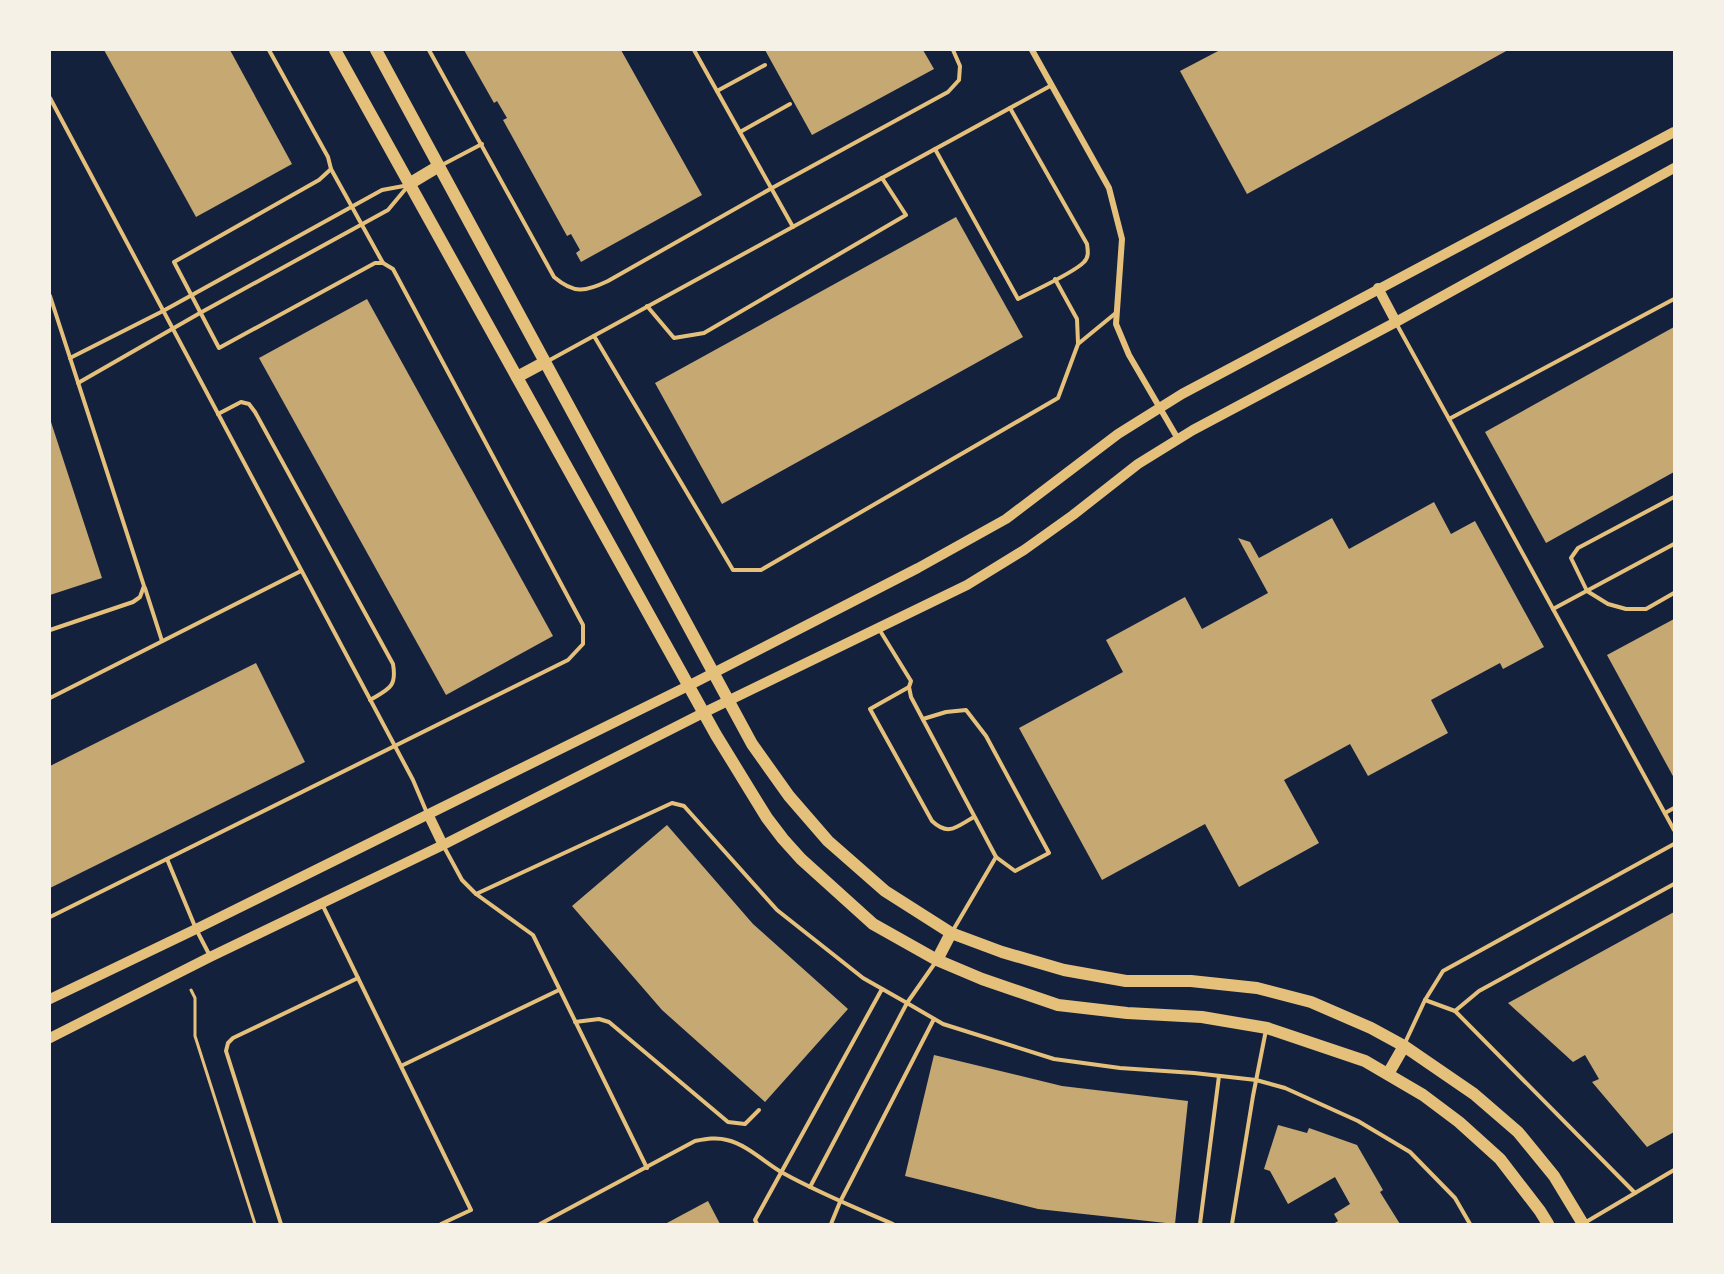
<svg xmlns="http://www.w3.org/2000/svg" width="1724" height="1274" viewBox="0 0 1724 1274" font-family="Bitter,serif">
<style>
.building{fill:#c6a872}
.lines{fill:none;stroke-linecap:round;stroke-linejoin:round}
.path{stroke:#e5c07b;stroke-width:3}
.service{stroke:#e5c07b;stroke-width:4}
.minor{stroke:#e5c07b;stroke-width:6}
.secondary{stroke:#e5c07b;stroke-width:10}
.primary{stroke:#e5c07b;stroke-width:12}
</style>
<rect width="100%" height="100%" fill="#14213d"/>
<!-- building -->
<g class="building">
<path d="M104,50H230L292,164L196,217Z"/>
<path d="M464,50H621L702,195L581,262L576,253L580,250L571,234L567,236L503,120L507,118L497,101L494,103Z"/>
<path d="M765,50H923L934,69L812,135Z"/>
<path d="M1220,50H1508L1247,194L1180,71Z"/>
<path d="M956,217L1023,337L722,504L655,383Z"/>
<path d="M367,299L553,636L446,695L259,358Z"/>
<path d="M1674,327V472L1546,543L1485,432Z"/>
<path d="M50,419L102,578L50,595Z"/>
<path d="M1434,502L1451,534L1475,521L1544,647L1503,669L1500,663L1431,700L1448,733L1368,776L1350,744L1284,780L1319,843L1239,887L1205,824L1102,880L1019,728L1123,672L1106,640L1185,597L1202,629L1268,593L1238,538L1250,542L1259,558L1332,518L1349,549Z"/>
<path d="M1674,619V778L1607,655Z"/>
<path d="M256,663L305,762L50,888V766Z"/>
<path d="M667,825L753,924L848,1009L765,1102L662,1010L572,906Z"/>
<path d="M1674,912V1132L1647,1147L1592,1082L1599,1079L1585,1055L1573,1062L1508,1003Z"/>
<path d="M934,1055L1062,1086L1188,1101L1175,1224L1038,1209L905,1176Z"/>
<path d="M1278,1125L1307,1133L1309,1128L1357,1145L1383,1190L1380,1192L1400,1224H1333L1338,1221L1334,1214L1350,1204L1335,1177L1288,1204L1270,1171L1264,1169Z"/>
<path d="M708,1201L720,1224H665Z"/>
</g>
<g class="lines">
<!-- path -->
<path class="path" d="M191,990L195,998V1036L255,1224"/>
<!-- service -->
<g class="service">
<path d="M429,50L554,277C574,294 585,292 608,281L772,188L948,92L959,80L960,66L953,50"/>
<path d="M694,50L793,227"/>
<path d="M717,91L765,65"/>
<path d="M50,98L413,780L427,813"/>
<path d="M740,132L790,104"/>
<path d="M935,149L1018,299C1033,291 1074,273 1084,262C1089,257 1088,251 1087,244L1010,108"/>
<path d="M440,166L482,144"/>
<path d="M331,169L383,263"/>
<path d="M1055,279L1077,319L1078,343"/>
<path d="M50,296L144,586L140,597L133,602L50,630"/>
<path d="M647,306L674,338L704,333L906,215L882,178"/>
<path d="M1396,323L1449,419L1674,299"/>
<path d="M594,336L733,570H761L1058,398L1078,344L1117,312"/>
<path d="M70,358L163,311L382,190L409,185"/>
<path d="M548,361L1052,85"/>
<path d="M78,383L200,313L388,210L408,186"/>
<path d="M218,414L241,402L249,404L255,412L393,664C397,687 389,689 370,700"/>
<path d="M1449,419L1674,830"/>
<path d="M1674,497L1578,548L1571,558L1587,591L1608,604L1626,609H1646L1674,593"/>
<path d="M145,588L162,641"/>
<path d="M1553,609L1674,544"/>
<path d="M879,629L911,681L909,687L911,697L996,857L952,932"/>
<path d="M909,687L870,709L932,821C949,837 957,826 974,817"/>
<path d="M50,698L301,571"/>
<path d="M923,719L946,712L966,710L986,736L1049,853L1015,871L996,857"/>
<path d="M1665,813L1674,808"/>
<path d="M443,845L462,880L476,894L672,803L684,806L777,910L863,978L907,1003L810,1187"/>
<path d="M167,859L196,929L210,956"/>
<path d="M476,894L533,935L647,1168"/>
<path d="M322,904L471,1210L441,1224"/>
<path d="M50,917L568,660L583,644V625L393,269L383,263H375L219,348L174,262L319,180L331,169L328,157L269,50"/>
<path d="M935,963L907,1003L943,1024L1054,1059L1120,1068L1194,1073L1256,1080L1285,1088L1358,1121L1410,1152L1455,1198L1470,1224"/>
<path d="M1425,1000L1455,1011"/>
<path d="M575,1022L599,1019L609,1022L728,1122L745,1124L759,1110"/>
<path d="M1404,1045L1425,1000L1443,971L1674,844"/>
<path d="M401,1066L559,990"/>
<path d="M1635,1193L1455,1011L1479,991L1674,884"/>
<path d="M1586,1222L1674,1170"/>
<path d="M281,1224L226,1051L228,1043L233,1038L358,978"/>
<path d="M540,1224L695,1141C706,1139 716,1137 727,1140C748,1145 765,1163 783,1173C819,1193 856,1208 893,1224"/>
<path d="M757,1224L755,1220L882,989"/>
<path d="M831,1224L840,1202L934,1019"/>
<path d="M1200,1224L1219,1076"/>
<path d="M1232,1224L1253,1096L1266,1030"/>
</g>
<!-- minor -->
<path class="minor" d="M1032,50L1109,188L1122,239L1116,324L1129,355L1178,439"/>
<!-- secondary -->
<g class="secondary">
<path d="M1378,288L1396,322"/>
<path d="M428,814L443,845"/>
<path d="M50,999L196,929L688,686L918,568L1006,519L1118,434L1182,394L1674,132"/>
<path d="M50,1038L210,957L443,845L703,713L967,585L1024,550L1073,515L1138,464L1193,430L1396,322L1674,168"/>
</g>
<!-- primary -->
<g class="primary">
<path d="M335,50L716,735L767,818L783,839L801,859L873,924L937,960L982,979L1058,1005L1127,1013L1202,1017L1267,1028L1365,1061L1423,1095L1459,1122L1500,1159L1540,1211L1548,1224"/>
<path d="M376,50L752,744L789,796L828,841L885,891L951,933L1002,952L1064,970L1126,981H1191L1257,988L1311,1002L1371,1028L1404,1046L1474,1094L1518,1132L1554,1176L1583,1224"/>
<path d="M409,184L439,166"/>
<path d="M517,377L545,362"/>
<path d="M937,960L951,933"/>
<path d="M1388,1074L1404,1046"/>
</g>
</g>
<!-- border -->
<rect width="1724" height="1274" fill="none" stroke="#f6f1e7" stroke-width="102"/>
</svg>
